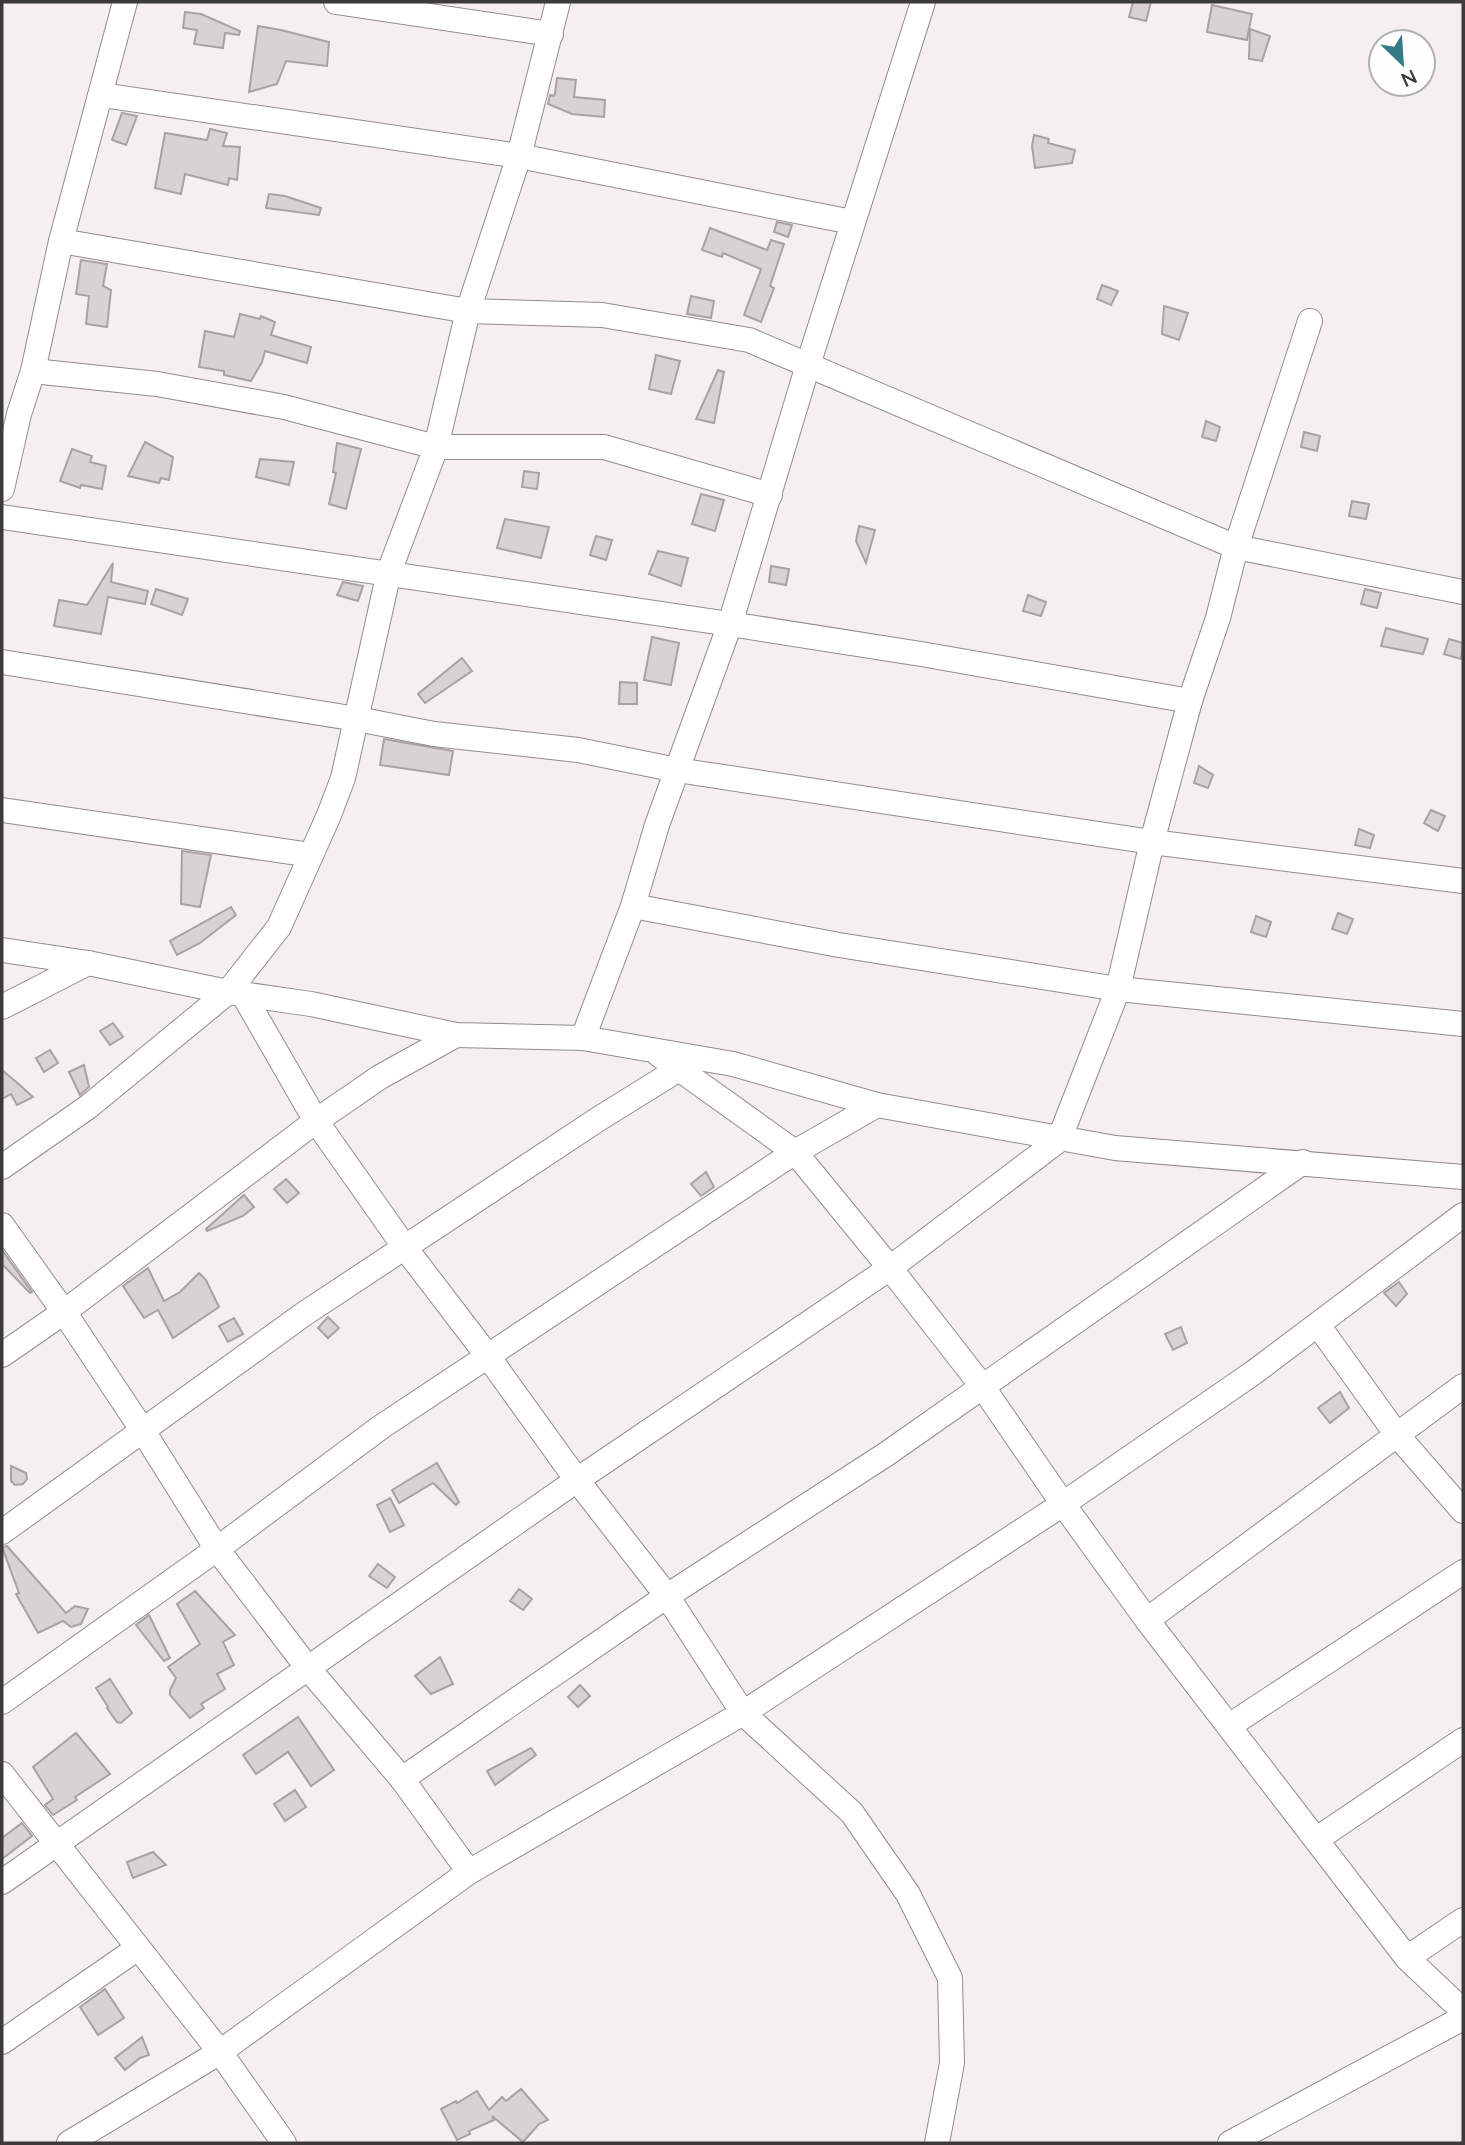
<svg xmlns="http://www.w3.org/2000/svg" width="1465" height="2145" viewBox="0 0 1465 2145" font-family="Lato,sans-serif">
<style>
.building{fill:#d9d2d3;stroke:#a9a2a3;stroke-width:2}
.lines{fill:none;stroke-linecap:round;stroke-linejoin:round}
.minor-casing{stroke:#928c8c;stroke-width:26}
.minor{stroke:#fff;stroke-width:24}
</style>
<rect width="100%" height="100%" fill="#f6eff0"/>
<!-- building -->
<g class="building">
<path d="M1133,2H1151L1146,21L1129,17Z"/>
<path d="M1212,5L1252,14L1247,40L1207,32Z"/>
<path d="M185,12L201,14L240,31L239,35L225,33L223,48L194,44L197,30L183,28Z"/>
<path d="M258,26L281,30L329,42L327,66L286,61L277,84L249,92Z"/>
<path d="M1250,29L1270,36L1262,61L1249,59Z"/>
<path d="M557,78L576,80L574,97L605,100L604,117L572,114L548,104L550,95L554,96L555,93Z"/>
<path d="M122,113L137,116L126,145L112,140Z"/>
<path d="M210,129L227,133L223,146L240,147L237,180L229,178L228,185L185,174L181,194L155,188L165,133L207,140Z"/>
<path d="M1034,135L1049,139L1048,143L1075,150L1072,163L1035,168L1032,146Z"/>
<path d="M269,194L285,196L321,208L319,215L266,208Z"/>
<path d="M777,222L792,225L788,237L774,232Z"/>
<path d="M710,228L767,250L771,240L784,244L770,286L774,288L761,322L744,315L761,269L723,253L722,257L702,250Z"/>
<path d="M81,260L107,264L103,286L111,290L107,327L86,324L89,296L76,294Z"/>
<path d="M1102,285L1118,291L1111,305L1097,299Z"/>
<path d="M691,296L714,301L711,318L687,314Z"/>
<path d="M1164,306L1188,313L1179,340L1162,334Z"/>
<path d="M240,314L260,319L261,316L275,322L271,335L311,347L307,363L265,351L262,362L251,381L224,375V371L199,367L205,331L234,337Z"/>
<path d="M656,355L680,361L671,394L649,389Z"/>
<path d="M718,370L724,372L714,423L696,419Z"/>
<path d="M1206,421L1220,427L1216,441L1202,437Z"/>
<path d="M1304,432L1320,436L1317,451L1301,447Z"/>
<path d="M145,442L173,457L169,480L161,478L159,483L128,476Z"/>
<path d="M337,443L361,449L346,509L329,504L336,473L333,472Z"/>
<path d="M72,449L92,456L90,462L106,466L102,489L81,485L80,488L60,481Z"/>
<path d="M260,459L294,462L289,485L256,477Z"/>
<path d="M524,471L539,473L537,489L522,487Z"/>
<path d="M701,494L724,500L715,531L692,524Z"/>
<path d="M1352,501L1369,504L1366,519L1349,516Z"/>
<path d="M505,519L549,527L541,558L497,548Z"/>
<path d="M859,526L875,530L866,563L856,541Z"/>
<path d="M596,536L612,540L606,560L590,555Z"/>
<path d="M658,551L688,558L681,586L649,574Z"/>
<path d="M113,563L111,582L148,591L145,604L108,597L101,634L54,626L59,600L87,605Z"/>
<path d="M771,566L789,569L786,585L769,582Z"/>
<path d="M343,582L363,586L358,601L337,595Z"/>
<path d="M156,589L188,599L182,615L151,604Z"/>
<path d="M1365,589L1381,593L1377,608L1361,604Z"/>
<path d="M1028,595L1046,602L1041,616L1023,611Z"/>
<path d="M1386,628L1428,639L1423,654L1381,646Z"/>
<path d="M652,637L679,643L671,685L644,680Z"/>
<path d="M1449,639L1463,643L1461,659L1444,654Z"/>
<path d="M462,658L472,671L425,703L418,694Z"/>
<path d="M620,682L637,683V704H619Z"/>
<path d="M384,739L453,751L449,775L380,765Z"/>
<path d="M1199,766L1213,775L1208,788L1194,783Z"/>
<path d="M1431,810L1445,816L1438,831L1424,823Z"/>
<path d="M1359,829L1374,835L1370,848L1355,845Z"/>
<path d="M182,851L211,855L200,907L181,904Z"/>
<path d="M231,907L236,915L200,943L177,955L170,941Z"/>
<path d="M1338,913L1353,919L1347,934L1332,929Z"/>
<path d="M1256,916L1271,922L1266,937L1251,932Z"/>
<path d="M113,1023L123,1037L110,1045L100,1031Z"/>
<path d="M50,1050L58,1063L44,1072L36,1058Z"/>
<path d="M84,1065L89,1087L80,1095L69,1072Z"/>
<path d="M2,1070L22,1087L33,1097L17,1105L11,1094L2,1099Z"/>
<path d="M706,1172L714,1187L701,1196L691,1184Z"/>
<path d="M286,1179L299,1193L287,1203L274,1189Z"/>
<path d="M244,1195L254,1207L243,1216L207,1231L206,1229Z"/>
<path d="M2,1250L32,1292L30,1293L2,1264Z"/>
<path d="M148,1268L164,1301L180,1292L199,1273L206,1280L219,1307L173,1338L158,1310L144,1318L123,1286Z"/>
<path d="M1399,1282L1407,1294L1396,1306L1384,1293Z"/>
<path d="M328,1317L339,1328L328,1338L318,1328Z"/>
<path d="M234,1318L243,1334L228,1342L219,1326Z"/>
<path d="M1181,1327L1187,1343L1173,1350L1165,1334Z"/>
<path d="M1340,1392L1349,1408L1330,1423L1318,1408Z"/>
<path d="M437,1463L459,1502L456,1505L433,1483L399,1503L392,1490Z"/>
<path d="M11,1466L26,1473L27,1479L23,1484L15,1485L11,1481Z"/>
<path d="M390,1498L404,1525L390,1532L377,1505Z"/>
<path d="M7,1546L66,1613L75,1606L88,1609L81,1624L71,1627L63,1621L38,1633L16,1594L19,1593L2,1547Z"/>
<path d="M378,1564L395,1577L387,1588L369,1576Z"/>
<path d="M519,1589L532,1599L523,1610L510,1601Z"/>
<path d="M195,1591L235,1635L223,1642L234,1665L217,1674L225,1689L201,1704L204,1708L190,1718L170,1695V1690L176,1678L168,1667L200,1644L177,1604Z"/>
<path d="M149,1615L170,1658L164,1661L136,1625Z"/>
<path d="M440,1657L453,1684L431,1694L415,1676Z"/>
<path d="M110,1679L132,1713L121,1723L117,1722L107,1708L108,1707L96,1688Z"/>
<path d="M580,1685L590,1696L578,1707L568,1697Z"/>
<path d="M298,1717L334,1770L311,1786L288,1752L256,1774L243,1755Z"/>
<path d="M76,1733L110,1774L75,1797L77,1800L53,1815L45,1805L53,1799L33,1767Z"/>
<path d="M531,1748L536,1755L495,1785L487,1771Z"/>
<path d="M295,1790L306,1807L285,1821L274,1804Z"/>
<path d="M22,1823L32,1836L2,1859V1838Z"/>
<path d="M153,1852L166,1865L133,1878L127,1862Z"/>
<path d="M105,1989L124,2018L98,2035L80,2007Z"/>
<path d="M142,2037L149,2055L140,2058L125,2070L115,2058Z"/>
<path d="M521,2089L548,2120L539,2124L523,2142L492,2116L494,2120L469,2131L470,2134L457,2140L441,2109L456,2101L457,2103L477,2091L489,2110L502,2097L506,2101Z"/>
</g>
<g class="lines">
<!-- minor casing -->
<g class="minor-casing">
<g id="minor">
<path d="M336,2L551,34"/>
<path d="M102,95L519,156L852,222"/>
<path d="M61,241L468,311L602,315L749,340L1236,547L1463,592"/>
<path d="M33,371L157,384L284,407L436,447H604L770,495"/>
<path d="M2,489L19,414L33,371L61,241L125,2"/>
<path d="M2,517L730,624L921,654L1190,701"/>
<path d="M2,662L357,719L434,734L578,750L677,770L999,819L1152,842L1463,881"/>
<path d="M2,810L311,855"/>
<path d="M633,906L839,945L1118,989L1463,1024"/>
<path d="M2,950L88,963L228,992L311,1004L456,1035L583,1038L733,1064L877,1105L1115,1148L1463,1177"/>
<path d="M243,994L316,1121L406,1249L487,1355L577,1480L667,1596L743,1713L852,1813L908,1894L950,1978L952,2063L937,2143"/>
<path d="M2,1007L88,963"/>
<path d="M583,1038L633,906L657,825L730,624L808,365L923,2"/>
<path d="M658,1054L795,1152L890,1268L982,1386L1063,1504L1147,1620L1407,1958L1463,2011"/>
<path d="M2,1167L88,1107L228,992L279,927L329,815L343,778L389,572L436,447L468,311L519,156L558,2"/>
<path d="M2,1225L64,1312L143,1431L217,1549L307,1667L402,1779L469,1872"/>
<path d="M1318,1325L1397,1435L1463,1511"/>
<path d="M2,1355L64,1312L316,1121L380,1077L456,1035"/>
<path d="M2,1532L304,1314L600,1118L679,1069"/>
<path d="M1147,1620L1463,1386"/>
<path d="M2,1702L217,1549L381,1427L795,1152L877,1105"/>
<path d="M1229,1726L1463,1572"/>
<path d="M2,1774L220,2052L284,2143"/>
<path d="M402,1779L667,1596L885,1455L1303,1162"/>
<path d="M1317,1839L1463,1740"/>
<path d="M2,1882L577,1480L890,1268L1059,1140L1118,989L1152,842L1190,701L1218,618L1236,547L1310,321"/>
<path d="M1407,1958L1463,1920"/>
<path d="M2,2042L138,1948"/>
<path d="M69,2143L220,2052L469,1872L743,1713L1063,1504L1253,1373L1463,1215"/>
<path d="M1230,2143L1463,2018"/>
</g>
</g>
<!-- minor -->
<use href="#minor" class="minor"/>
</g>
<!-- border -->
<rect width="1465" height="2145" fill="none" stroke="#3c3a3a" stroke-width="7"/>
<!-- north arrow -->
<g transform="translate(1402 63) rotate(155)"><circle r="33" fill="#fefefe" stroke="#b0b0b0" stroke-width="2"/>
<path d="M0-5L12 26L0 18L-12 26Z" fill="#347b86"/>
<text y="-10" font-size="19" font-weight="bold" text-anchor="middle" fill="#3c3a3a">N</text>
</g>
</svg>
